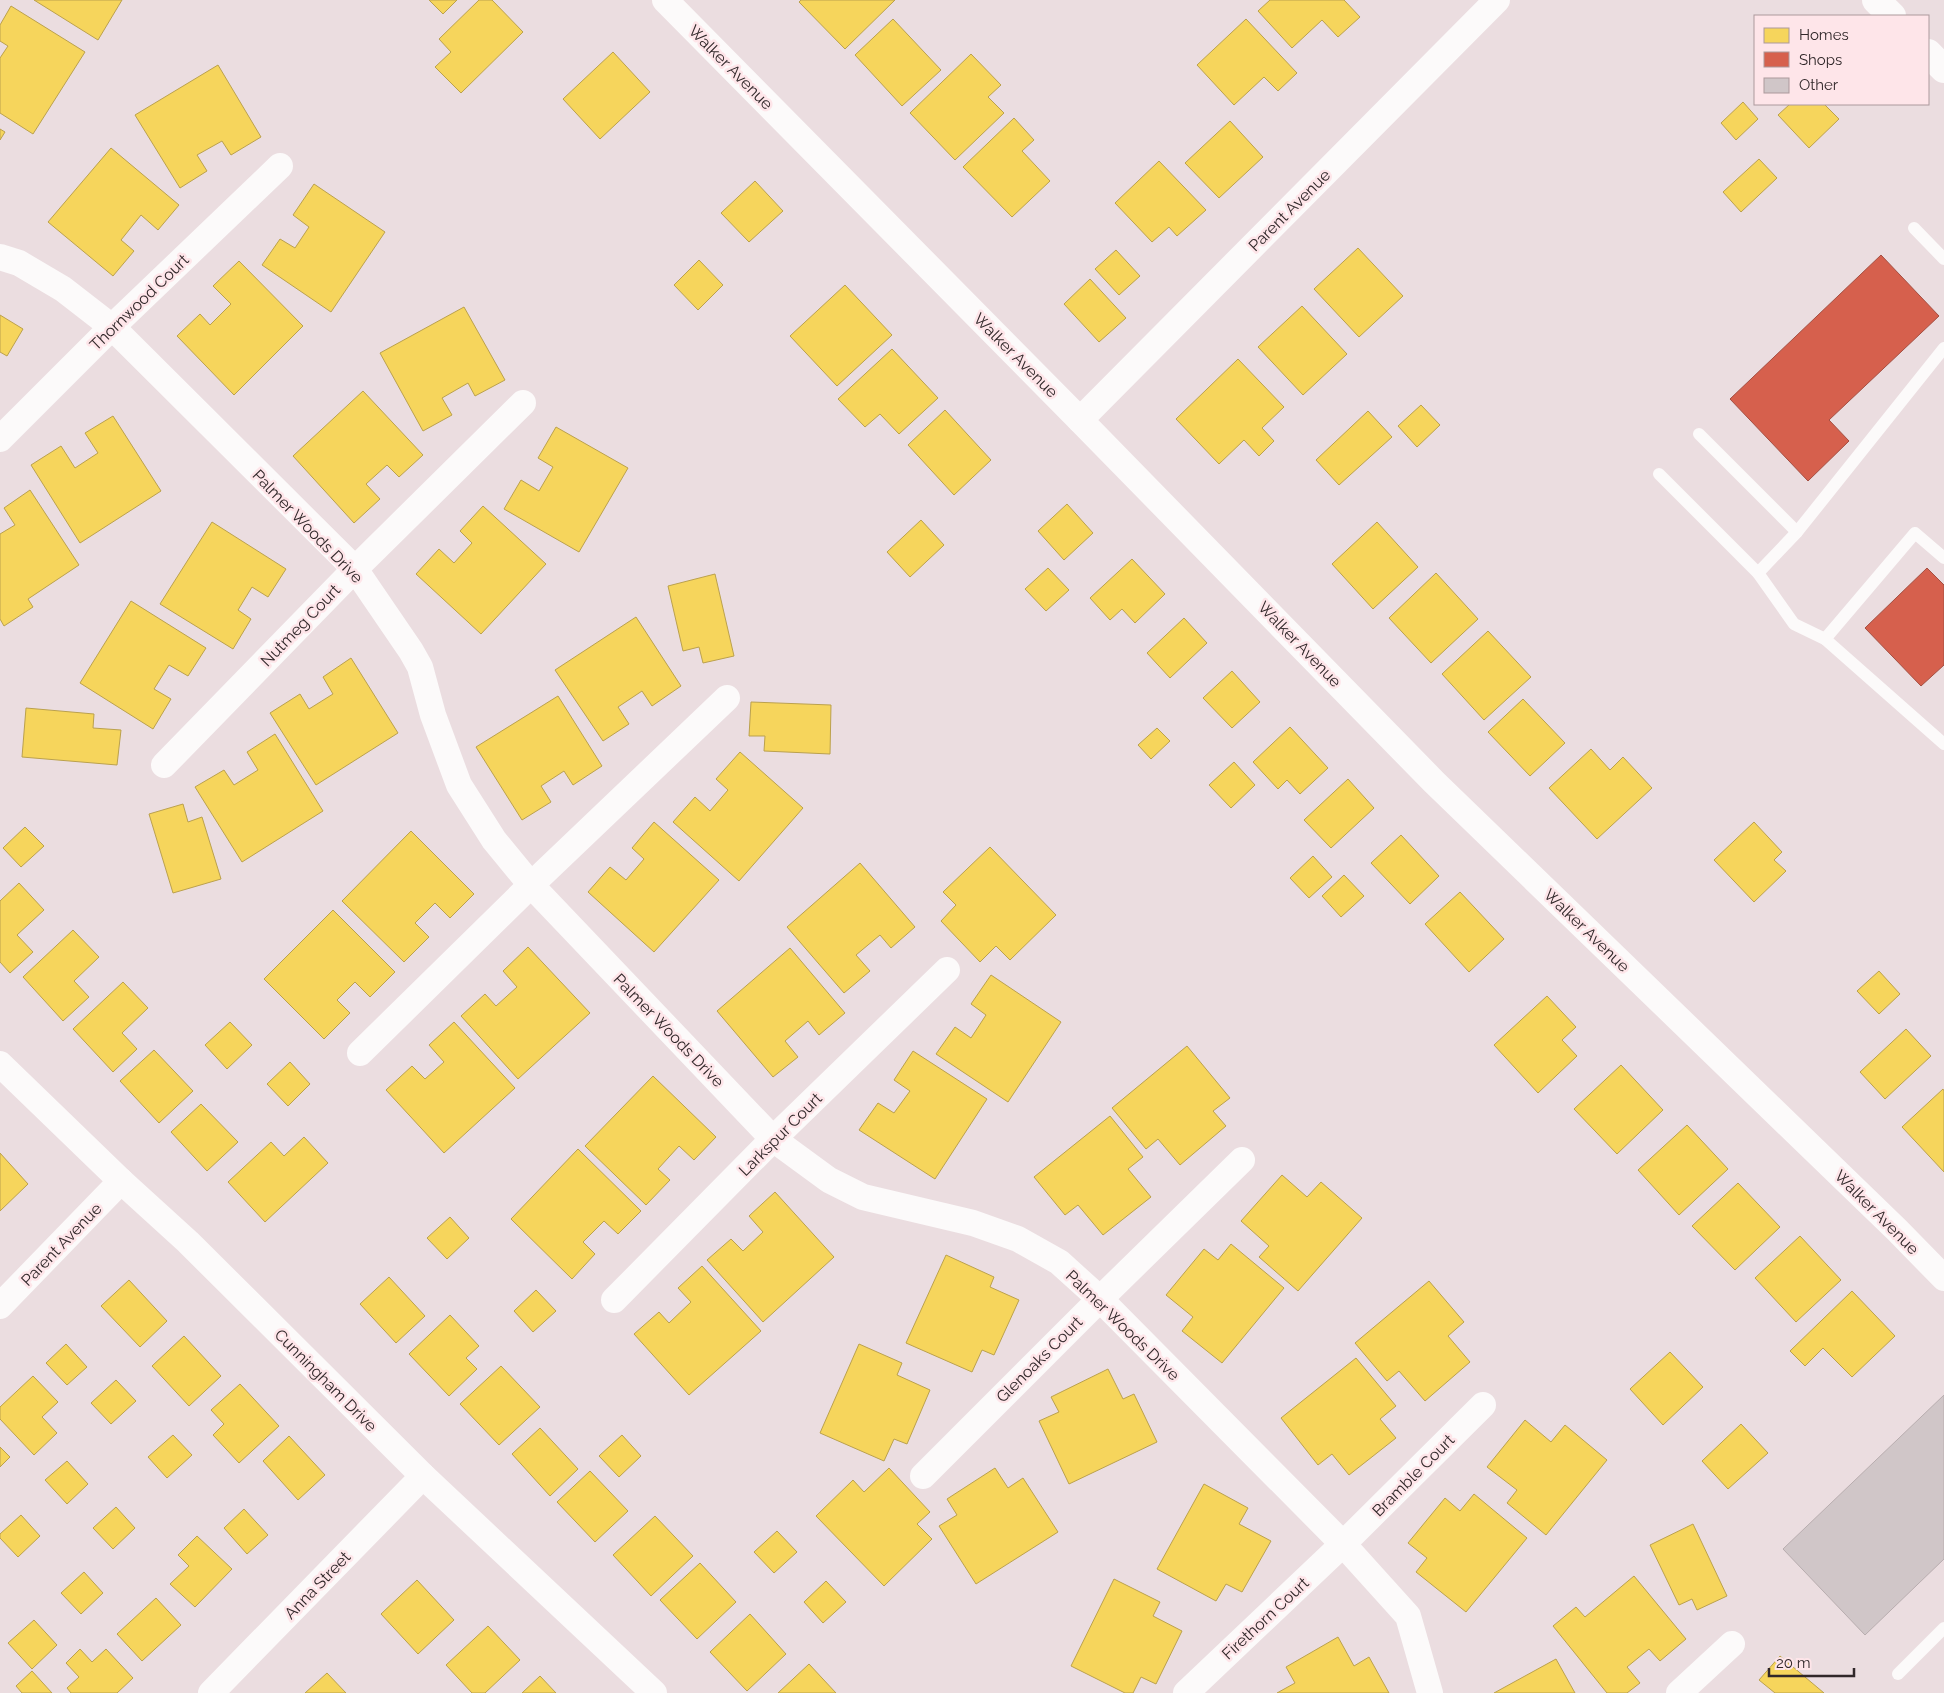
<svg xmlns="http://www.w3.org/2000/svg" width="1944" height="1693" viewBox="0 0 1944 1693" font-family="Raleway,sans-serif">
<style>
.homes{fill:#f6d55c;stroke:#bba14d}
.shops{fill:#d6604d;stroke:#a44f42}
.building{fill:#d0c6c8;stroke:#b8adaf}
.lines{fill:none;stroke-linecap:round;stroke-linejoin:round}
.lane{stroke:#fcfafa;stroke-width:12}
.street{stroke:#fcfafa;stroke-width:26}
.secondary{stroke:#fcfafa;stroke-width:28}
.labels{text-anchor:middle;stroke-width:5;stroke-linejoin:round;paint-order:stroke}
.street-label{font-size:16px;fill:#302729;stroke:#fee5e9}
</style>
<rect width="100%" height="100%" fill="#ebdde0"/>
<!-- homes -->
<g class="homes">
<path d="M34,0H122L98,40Z"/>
<path d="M429,0H457L443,14Z"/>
<path d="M479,0H492L523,32L461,93L435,67L451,52L439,39Z"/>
<path d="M801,0H895L845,49L799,2Z"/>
<path d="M1270,0H1344L1360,17L1338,37L1322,20L1292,48L1258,11Z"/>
<path d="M11,6L85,52L33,134L0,113V58L8,46L0,41V25Z"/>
<path d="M893,19L941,70L902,106L855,55Z"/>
<path d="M1246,19L1297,73L1278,91L1264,77L1234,105L1197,65Z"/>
<path d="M613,52L650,92L600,139L563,99Z"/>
<path d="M971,54L1001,85L988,97L1004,113L955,160L910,113Z"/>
<path d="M218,65L261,137L231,155L222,141L197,155L207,171L180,188L135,115Z"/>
<path d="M1743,102L1758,119L1736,140L1721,123Z"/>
<path d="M1790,104H1824L1839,119L1809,148L1778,115Z"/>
<path d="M1014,118L1034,140L1022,151L1050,181L1012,217L963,167Z"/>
<path d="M1230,121L1263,157L1219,198L1185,163Z"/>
<path d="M0,129L5,132L0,140Z"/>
<path d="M111,148L179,205L158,230L141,215L121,240L134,251L113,276L48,222Z"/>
<path d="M1759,159L1777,178L1741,212L1723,192Z"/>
<path d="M1159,161L1206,210L1177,236L1169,227L1152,242L1115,203Z"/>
<path d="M755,181L783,211L749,242L721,213Z"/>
<path d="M314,184L385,232L331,312L262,265L280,239L295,248L309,227L293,215Z"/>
<path d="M1358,248L1403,296L1359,337L1314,289Z"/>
<path d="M1116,250L1140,276L1119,295L1095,269Z"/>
<path d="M699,260L723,285L698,310L674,285Z"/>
<path d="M239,261L303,326L234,395L177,336L200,314L210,325L231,304L213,286Z"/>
<path d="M1090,279L1126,318L1099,342L1064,304Z"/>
<path d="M845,285L892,335L837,386L790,336Z"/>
<path d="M1302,306L1347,354L1303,395L1258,347Z"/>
<path d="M464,307L505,380L475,396L468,383L442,398L452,415L423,431L380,353Z"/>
<path d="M0,315L23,329L7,356L0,352Z"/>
<path d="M892,349L938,398L899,434L880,414L865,427L838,399Z"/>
<path d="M1238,359L1284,407L1262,428L1274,441L1259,456L1244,440L1219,464L1176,419Z"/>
<path d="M363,391L423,455L399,477L387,465L366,484L380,499L354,523L293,456Z"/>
<path d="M1421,405L1440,425L1417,447L1398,426Z"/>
<path d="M945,410L991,460L954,495L908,445Z"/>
<path d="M1368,411L1392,437L1339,485L1316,460Z"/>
<path d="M113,416L161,491L80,543L31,465L61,446L75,468L98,453L85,433Z"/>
<path d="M556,427L628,468L579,552L504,509L521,480L539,491L553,467L538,458Z"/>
<path d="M30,490L79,565L28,599L33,607L4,626L0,619V534L15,525L4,508Z"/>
<path d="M1067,504L1093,533L1064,560L1038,531Z"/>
<path d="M483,506L546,564L481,634L416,574L439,549L454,563L472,543L460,531Z"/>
<path d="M921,520L944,545L910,577L887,552Z"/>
<path d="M212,522L286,569L268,597L252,587L238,610L251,619L233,649L160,604Z"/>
<path d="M1377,522L1418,567L1373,609L1332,564Z"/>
<path d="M1132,559L1165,594L1135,623L1122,609L1110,620L1090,598Z"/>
<path d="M1048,568L1069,590L1046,611L1025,589Z"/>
<path d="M1436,573L1478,619L1431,663L1389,618Z"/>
<path d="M715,574L734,656L703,663L699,647L683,651L668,586Z"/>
<path d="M131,601L206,648L188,676L169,665L154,689L171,699L153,729L80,683Z"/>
<path d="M636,617L681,686L652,706L642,691L618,707L629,724L603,741L555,670Z"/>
<path d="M1184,618L1207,643L1170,678L1147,653Z"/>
<path d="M1488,631L1531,677L1484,720L1442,674Z"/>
<path d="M351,658L398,733L316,785L270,713L300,694L309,709L333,694L323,677Z"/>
<path d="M1232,671L1260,702L1232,728L1203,698Z"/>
<path d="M558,696L602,766L573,785L564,771L541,786L551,802L522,820L476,747Z"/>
<path d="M1523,699L1565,743L1530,776L1488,732Z"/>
<path d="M751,702L831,705L830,754L764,751L765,736H749Z"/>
<path d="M26,708L94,714L93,728L121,730L117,765L22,757Z"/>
<path d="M1290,727L1328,768L1300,794L1287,780L1278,789L1253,762Z"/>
<path d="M1157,728L1170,741L1151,759L1138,745Z"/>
<path d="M275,734L323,811L242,862L195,787L224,770L234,785L258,770L247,752Z"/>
<path d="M1591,749L1610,770L1623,757L1652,788L1597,839L1549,788Z"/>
<path d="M740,752L803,808L739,881L673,822L695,797L710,811L728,790L716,779Z"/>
<path d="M1234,762L1255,785L1231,808L1209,785Z"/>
<path d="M1348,779L1374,808L1331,848L1304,820Z"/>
<path d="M183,804L188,822L202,817L221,879L173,893L149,814Z"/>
<path d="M654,822L719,880L654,952L588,892L610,867L626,880L644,859L632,848Z"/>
<path d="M1754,822L1782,852L1774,860L1786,871L1754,902L1714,860Z"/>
<path d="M25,827L44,846L21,867L3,848Z"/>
<path d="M411,831L474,894L450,918L435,903L415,923L429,937L404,962L342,901Z"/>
<path d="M1401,835L1439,876L1410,904L1371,863Z"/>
<path d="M990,847L1056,915L1010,960L996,946L980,962L941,921L956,905L943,892Z"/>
<path d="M1313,856L1332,877L1309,898L1290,878Z"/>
<path d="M860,863L915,927L891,948L880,935L856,955L870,971L844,993L787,927Z"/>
<path d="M1344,875L1364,896L1341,917L1322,896Z"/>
<path d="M19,883L44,910L17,935L33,952L10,973L0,962V901Z"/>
<path d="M1460,892L1504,939L1469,972L1425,924Z"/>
<path d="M333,910L395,972L370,997L355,982L337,1000L350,1013L324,1039L264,979Z"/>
<path d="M73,930L99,957L74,981L89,997L63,1021L23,977Z"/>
<path d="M528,947L590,1013L518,1079L461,1016L485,994L496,1006L517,987L503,971Z"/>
<path d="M790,948L845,1013L819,1035L808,1021L785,1041L798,1057L773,1077L717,1011Z"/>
<path d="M1879,971L1900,994L1879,1014L1857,991Z"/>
<path d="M991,975L1061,1022L1008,1102L936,1054L955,1027L971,1038L986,1015L971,1004Z"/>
<path d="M123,982L148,1008L122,1033L137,1049L113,1072L73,1029Z"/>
<path d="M1547,996L1576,1027L1562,1040L1577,1056L1538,1093L1494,1045Z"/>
<path d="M230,1022L252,1045L227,1069L205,1045Z"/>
<path d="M454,1022L515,1088L444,1153L386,1090L412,1066L425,1079L444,1062L429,1045Z"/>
<path d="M1906,1029L1931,1056L1885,1099L1860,1072Z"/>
<path d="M1187,1046L1230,1098L1213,1111L1226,1126L1180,1165L1158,1139L1146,1149L1112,1108Z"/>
<path d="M154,1050L193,1091L159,1123L120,1081Z"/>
<path d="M913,1051L987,1099L935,1179L859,1130L878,1103L894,1113L910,1091L894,1080Z"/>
<path d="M290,1062L310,1084L288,1106L267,1084Z"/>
<path d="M1621,1065L1663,1110L1617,1154L1574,1109Z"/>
<path d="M653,1076L716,1137L694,1160L679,1146L658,1169L670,1180L646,1205L585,1146Z"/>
<path d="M1943,1089L1944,1091V1172L1902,1127Z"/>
<path d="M201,1104L238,1142L207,1171L171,1132Z"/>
<path d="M1110,1116L1143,1157L1128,1169L1151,1197L1103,1235L1078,1205L1065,1215L1034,1177Z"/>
<path d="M1687,1125L1728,1169L1679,1215L1638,1170Z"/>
<path d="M304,1137L328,1163L265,1222L228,1182L271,1142L284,1156Z"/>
<path d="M578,1149L641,1211L618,1234L604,1221L583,1242L595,1254L572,1279L511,1219Z"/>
<path d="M0,1153L28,1184L0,1211Z"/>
<path d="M1282,1175L1307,1197L1321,1182L1362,1218L1298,1291L1259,1257L1269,1246L1241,1221Z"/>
<path d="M1738,1183L1780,1227L1735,1270L1692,1226Z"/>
<path d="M775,1192L834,1257L763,1322L707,1260L731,1239L743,1251L763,1232L749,1216Z"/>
<path d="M450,1217L469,1238L447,1259L427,1238Z"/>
<path d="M1800,1236L1841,1280L1796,1322L1755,1278Z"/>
<path d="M1231,1244L1284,1288L1222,1363L1182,1331L1193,1317L1166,1295L1204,1249L1218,1260Z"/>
<path d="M946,1255L994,1277L990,1287L1019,1300L994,1355L982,1350L972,1372L906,1343Z"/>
<path d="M702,1266L761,1331L689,1395L634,1334L659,1312L669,1323L691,1302L678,1288Z"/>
<path d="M389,1277L425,1316L396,1343L360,1304Z"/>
<path d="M129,1280L167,1321L140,1347L101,1306Z"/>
<path d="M1429,1281L1464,1322L1448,1336L1470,1362L1425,1401L1399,1371L1387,1381L1355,1343Z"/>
<path d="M536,1290L556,1311L533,1332L514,1311Z"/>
<path d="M1852,1291L1895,1336L1852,1377L1823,1348L1805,1366L1790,1351Z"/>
<path d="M450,1315L479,1346L466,1358L477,1369L449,1396L409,1354Z"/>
<path d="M184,1336L221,1376L189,1406L152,1366Z"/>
<path d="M66,1344L87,1367L67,1385L46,1363Z"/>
<path d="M859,1344L902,1363L897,1375L930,1390L907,1444L894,1439L884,1461L820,1433Z"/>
<path d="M1670,1352L1703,1387L1663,1425L1630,1389Z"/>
<path d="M1356,1358L1396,1406L1380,1419L1396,1438L1349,1475L1332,1454L1318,1465L1281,1418Z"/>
<path d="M501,1366L540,1407L499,1445L460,1404Z"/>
<path d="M1108,1369L1123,1399L1134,1394L1157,1442L1069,1484L1039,1421L1059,1412L1051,1397Z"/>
<path d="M33,1376L58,1402L42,1417L57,1433L34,1455L0,1419V1407Z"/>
<path d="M116,1380L136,1401L111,1424L91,1403Z"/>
<path d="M240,1384L279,1426L239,1463L213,1435L224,1424L211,1410Z"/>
<path d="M1525,1420L1551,1442L1565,1425L1607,1460L1546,1535L1507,1503L1517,1490L1487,1467Z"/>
<path d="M1741,1424L1768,1453L1728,1489L1702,1461Z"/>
<path d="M540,1428L578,1469L550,1496L512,1454Z"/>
<path d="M173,1435L192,1455L167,1478L148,1457Z"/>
<path d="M622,1435L641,1456L619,1477L599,1456Z"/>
<path d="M289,1436L325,1475L298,1500L263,1461Z"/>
<path d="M0,1447L10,1457L0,1467Z"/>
<path d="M67,1461L88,1484L67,1504L45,1480Z"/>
<path d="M889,1468L930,1512L917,1524L932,1539L884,1586L816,1516L853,1480L864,1492Z"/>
<path d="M995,1468L1008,1488L1023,1478L1058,1532L976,1584L939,1526L957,1515L947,1499Z"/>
<path d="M590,1471L628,1511L595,1542L557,1502Z"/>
<path d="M1204,1484L1248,1508L1239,1524L1271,1541L1242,1592L1226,1584L1216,1601L1157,1569Z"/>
<path d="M1474,1494L1527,1538L1466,1612L1416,1572L1427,1558L1408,1543L1445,1498L1460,1511Z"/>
<path d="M116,1507L135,1528L113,1549L93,1528Z"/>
<path d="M244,1509L268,1535L247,1554L224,1528Z"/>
<path d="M21,1515L40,1536L18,1557L0,1538V1534Z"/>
<path d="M655,1516L693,1556L651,1596L613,1555Z"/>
<path d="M1693,1524L1727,1596L1697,1610L1692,1599L1679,1605L1650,1545Z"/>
<path d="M777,1531L797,1552L774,1573L754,1552Z"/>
<path d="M197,1536L232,1569L195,1607L170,1584L189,1566L178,1555Z"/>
<path d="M700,1563L736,1602L697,1639L660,1600Z"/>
<path d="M84,1572L103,1593L81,1614L61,1593Z"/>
<path d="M1634,1576L1686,1639L1660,1661L1649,1649L1627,1667L1640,1683L1627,1693H1607L1553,1626L1576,1607L1585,1617Z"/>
<path d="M1114,1579L1160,1602L1153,1616L1182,1631L1156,1684L1141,1677L1133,1693H1125L1071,1666Z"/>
<path d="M417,1580L454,1620L418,1654L381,1614Z"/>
<path d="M826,1581L846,1602L823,1623L804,1602Z"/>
<path d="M156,1598L181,1625L142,1661L117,1634Z"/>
<path d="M750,1614L786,1654L747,1691L710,1652Z"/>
<path d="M34,1620L57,1645L32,1669L8,1643Z"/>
<path d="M488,1626L520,1660L485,1693H472L446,1665Z"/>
<path d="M1338,1637L1354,1666L1369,1657L1389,1693H1277L1295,1683L1286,1667Z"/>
<path d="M80,1649L92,1662L106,1649L133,1678L117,1693H71L67,1688L79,1677L66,1663Z"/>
<path d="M1780,1656L1824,1693H1775L1759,1680Z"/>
<path d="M1556,1659L1575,1693H1494Z"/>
<path d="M809,1664L836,1693H778Z"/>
<path d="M32,1671L52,1693H22L16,1686Z"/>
<path d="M327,1673L346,1693H305Z"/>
<path d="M540,1676L556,1693H522Z"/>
</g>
<!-- shops -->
<g class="shops">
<path d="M1881,255L1939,316L1829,420L1849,441L1808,481L1730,399Z"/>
<path d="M1927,568L1944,585V665L1921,686L1865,628Z"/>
</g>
<!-- building -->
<path class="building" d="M1944,1395V1559L1865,1635L1783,1549Z"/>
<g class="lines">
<!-- lane -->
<g class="lane">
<path d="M1914,228L1944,259"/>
<path d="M1699,434L1797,532"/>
<path d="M1659,474L1758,573L1797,532L1944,348"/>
<path d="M1944,558L1915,533L1825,639L1944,744"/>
<path d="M1758,573L1794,624L1825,639"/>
<path d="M1898,1674L1944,1628"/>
</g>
<!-- street -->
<g class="street">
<path d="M665,0L1080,420L1434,782L1897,1230L1944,1278"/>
<path d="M0,257L19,263L63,289L112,327L355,569L411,651L420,667L433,715L459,785L494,840L531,885L773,1139L829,1180L863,1197L973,1223L1018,1239L1059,1262L1100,1299L1343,1544L1408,1616L1430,1693"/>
<path d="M1080,420L1497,0"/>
<path d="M0,439L112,327L280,166"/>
<path d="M164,765L355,569L523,403"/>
<path d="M360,1053L531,885L727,698"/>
<path d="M0,1064L121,1181L188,1242L423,1476L654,1693"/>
<path d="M614,1300L773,1139L947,970"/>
<path d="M0,1306L121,1181"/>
<path d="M923,1476L1100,1299L1242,1160"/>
<path d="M211,1693L423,1476"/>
<path d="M1186,1693L1343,1544L1483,1405"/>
<path d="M1679,1693L1732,1644"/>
</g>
<!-- secondary -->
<g class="secondary">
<path d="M1876,0L1892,16"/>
<path d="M1928,53L1944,69"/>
</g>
</g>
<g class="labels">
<!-- street labels -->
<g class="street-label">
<text transform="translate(731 67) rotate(45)" y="6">Walker Avenue</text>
<text transform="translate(1289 210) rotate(-45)" y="6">Parent Avenue</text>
<text transform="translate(139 302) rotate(-44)" y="6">Thornwood Court</text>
<text transform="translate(1016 355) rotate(45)" y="6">Walker Avenue</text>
<text transform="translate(308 526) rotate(46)" y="6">Palmer Woods Drive</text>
<text transform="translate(300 625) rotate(-46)" y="6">Nutmeg Court</text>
<text transform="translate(1300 644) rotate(46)" y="6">Walker Avenue</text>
<text transform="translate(1587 930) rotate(44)" y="6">Walker Avenue</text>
<text transform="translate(669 1030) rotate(46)" y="6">Palmer Woods Drive</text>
<text transform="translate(780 1134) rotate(-45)" y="6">Larkspur Court</text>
<text transform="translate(1877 1212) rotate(45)" y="6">Walker Avenue</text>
<text transform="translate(61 1244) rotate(-46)" y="6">Parent Avenue</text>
<text transform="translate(1123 1325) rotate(44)" y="6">Palmer Woods Drive</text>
<text transform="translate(1039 1359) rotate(-45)" y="6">Glenoaks Court</text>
<text transform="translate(326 1380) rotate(45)" y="6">Cunningham Drive</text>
<text transform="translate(1413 1475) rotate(-45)" y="6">Bramble Court</text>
<text transform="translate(317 1585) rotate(-46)" y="6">Anna Street</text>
<text transform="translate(1265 1618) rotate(-43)" y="6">Firethorn Court</text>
</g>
</g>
<!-- legend -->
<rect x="1754" y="15" width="175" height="90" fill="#fee5e9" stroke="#ac999c"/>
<rect x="1764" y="28" width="25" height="15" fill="#f6d55c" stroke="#ac999c"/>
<text x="1799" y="40" font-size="15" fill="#302729">Homes</text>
<rect x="1764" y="52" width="25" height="15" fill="#d6604d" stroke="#ac999c"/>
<text x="1799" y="65" font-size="15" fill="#302729">Shops</text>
<rect x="1764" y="78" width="25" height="15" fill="#d0c6c8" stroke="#ac999c"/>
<text x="1799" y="90" font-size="15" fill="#302729">Other</text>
<!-- scale -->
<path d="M1769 1668v8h85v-8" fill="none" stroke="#302729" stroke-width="2.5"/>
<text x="1776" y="1668" font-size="15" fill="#302729" stroke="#fee5e9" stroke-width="4" paint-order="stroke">20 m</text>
</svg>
